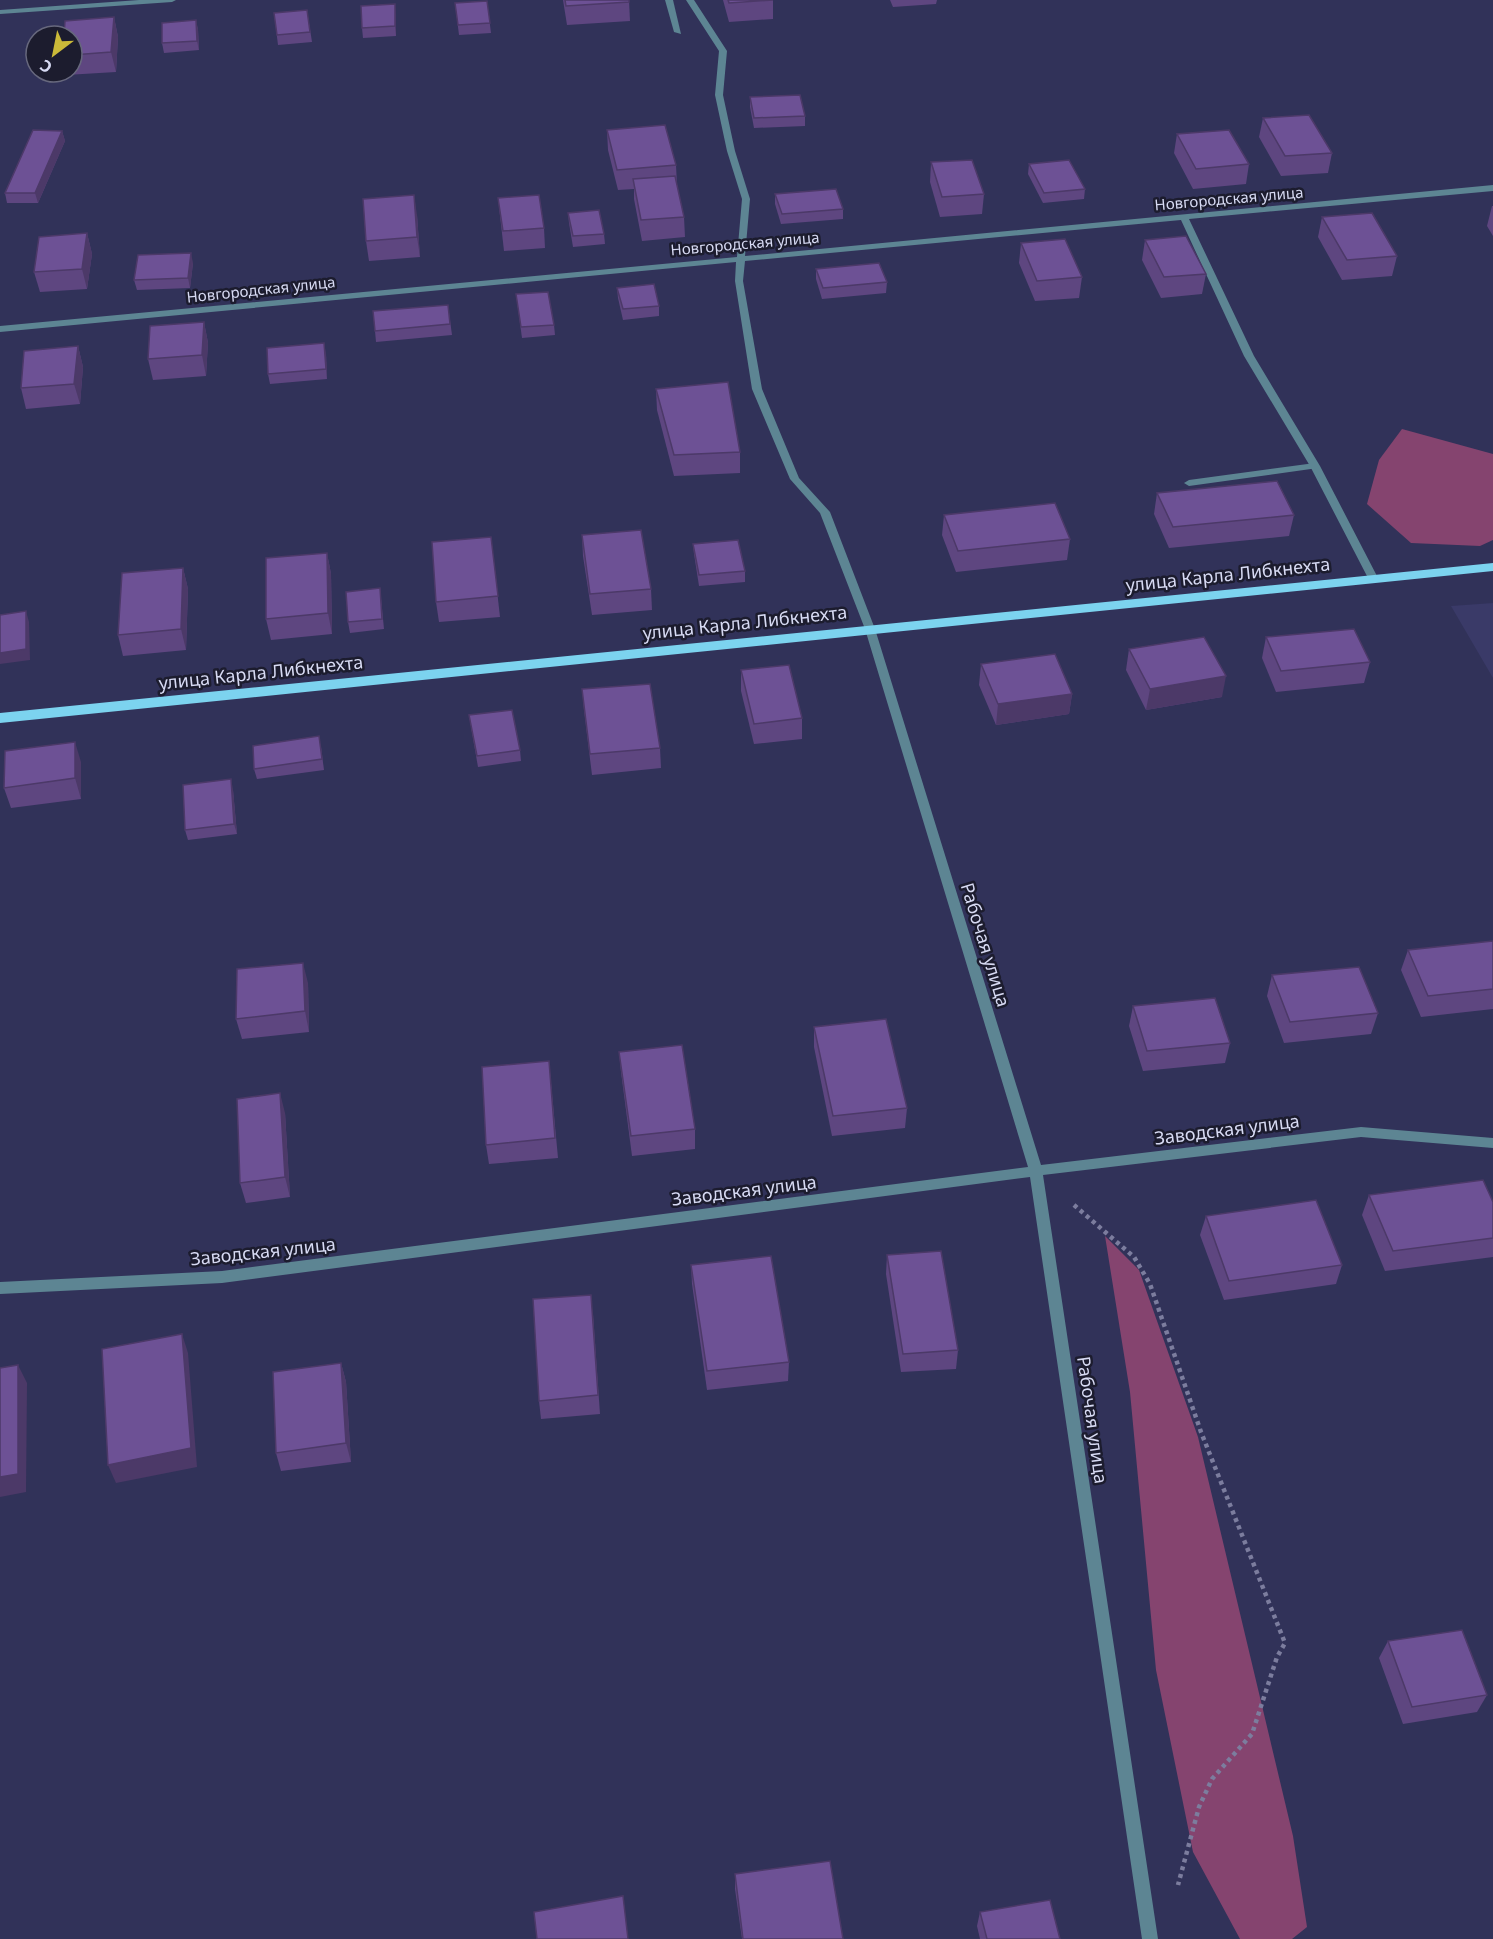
<svg xmlns="http://www.w3.org/2000/svg" width="1493" height="1939" viewBox="0 0 1493 1939" font-family="'Noto Sans',sans-serif">
<style>
.built{fill:#3a3a68}
.green{fill:#85446f}
.lines{fill:none;stroke-linecap:round;stroke-linejoin:round}
.path{stroke:#7c7d9e;stroke-width:4.5;stroke-dasharray:4 4;stroke-linecap:butt}
.service{fill:#5d8593;fill-rule:evenodd}
.minor{fill:#5d8593;fill-rule:evenodd}
.primary{fill:#7cd3ef;fill-rule:evenodd}
.wall{fill:#5e4680}
.shaded-wall{fill:#4c3968}
.building{fill:#6d5195;stroke:#4c3968;stroke-width:1.5}
.labels{text-anchor:middle;stroke-width:5;stroke-linejoin:round;paint-order:stroke}
.far-street-label{font-size:15px;fill:#d7daf3;stroke:#1c1c2e}
.street-label{font-size:18px;fill:#d7daf3;stroke:#1c1c2e}
</style>
<rect width="100%" height="100%" fill="#313259"/>
<!-- built -->
<path class="built" d="M1493,603V678L1451,606Z"/>
<!-- green -->
<g class="green">
<path d="M1402,429L1493,454V540L1480,546L1411,543L1367,504L1379,460Z"/>
<path d="M1105,1236L1139,1270L1198,1437L1293,1836L1307,1927L1292,1939H1240L1193,1852L1156,1670L1130,1392Z"/>
</g>
<g class="lines">
<!-- path -->
<path class="path" d="M1074,1205L1134,1257L1150,1284L1201,1432L1285,1643L1277,1657L1252,1734L1212,1779L1199,1807L1178,1885"/>
<!-- service -->
<g class="service">
<path d="M665,0H673L681,34L674,32Z"/>
<path d="M1315,463L1318,464V468L1189,486L1184,483L1189,480Z"/>
</g>
<!-- minor -->
<g class="minor">
<path d="M139,0H176L172,2L0,14V10Z"/>
<path d="M686,0H694L727,51L723,95L735,151L750,199L745,256L1493,185V191L1189,219L1254,356L1320,466L1378,578L1373,581L1368,578L1310,466L1244,356L1181,220L745,261L743,281L762,389L799,478L830,512L875,629L1041,1165L1361,1127L1493,1138V1148L1361,1137L1043,1175L1158,1939H1142L1030,1177L222,1283L0,1294V1282L222,1271L1028,1167L865,629L820,513L790,479L752,389L735,281L736,262L0,332V326L737,257L742,199L727,151L715,95L719,51Z"/>
</g>
<!-- primary -->
<path class="primary" d="M1493,563V571L0,723V713Z"/>
</g>
<!-- wall -->
<g class="wall">
<path d="M563,0H629L630,21L567,25Z"/>
<path d="M723,0H773V19L729,22Z"/>
<path d="M890,0H937L936,4L893,7Z"/>
<path d="M487,1L491,33L459,35L455,3Z"/>
<path d="M307,10L312,42L278,45L274,13Z"/>
<path d="M396,14V36L363,38L362,28Z"/>
<path d="M114,17L118,37L116,72L66,75L65,72H72V36Z"/>
<path d="M196,20L198,30L199,50L164,53L162,43Z"/>
<path d="M750,97L805,116V126L754,128L750,107Z"/>
<path d="M1263,118L1332,153L1328,173L1281,176L1259,137Z"/>
<path d="M607,130L676,165L677,185L684,217L685,237L642,241L634,199V189L618,190L608,150Z"/>
<path d="M62,131L65,141L38,203H7L5,193Z"/>
<path d="M1177,134L1249,164L1246,184L1193,189L1174,153Z"/>
<path d="M931,162L984,194L982,214L940,217L930,182Z"/>
<path d="M1029,164L1085,189L1084,199L1043,203L1028,174Z"/>
<path d="M775,194L843,209V219L781,224L775,204Z"/>
<path d="M498,198L544,228L545,248L504,251Z"/>
<path d="M1492,206H1493V236L1487,226Z"/>
<path d="M568,213L604,234L605,244L573,247L569,223Z"/>
<path d="M417,215L420,257L369,261L366,241Z"/>
<path d="M1322,217L1397,256L1392,276L1342,280L1318,237Z"/>
<path d="M87,233L92,254L87,289L40,292L34,272Z"/>
<path d="M1145,240L1206,274L1202,294L1161,298L1142,260Z"/>
<path d="M1021,243L1082,277L1079,298L1035,301L1019,263Z"/>
<path d="M193,263L190,288L137,290L134,280Z"/>
<path d="M816,269L887,282L886,293L822,299L816,279Z"/>
<path d="M617,288L659,306V316L623,320L618,298Z"/>
<path d="M516,294L554,325L555,335L522,338Z"/>
<path d="M448,305L452,335L376,342L375,331Z"/>
<path d="M204,322L208,343L206,376L153,380L148,359Z"/>
<path d="M78,346L83,367L80,404L26,409L21,388Z"/>
<path d="M326,354L327,379L270,384L268,374Z"/>
<path d="M656,389L740,452V473L674,476L657,410Z"/>
<path d="M1157,493L1294,515L1289,536L1169,548L1154,514Z"/>
<path d="M944,515L1070,539L1067,560L956,572L942,535Z"/>
<path d="M582,535L651,589L652,610L592,615L583,556Z"/>
<path d="M491,537L500,617L439,622L436,602Z"/>
<path d="M693,544L745,571V582L699,586L694,554Z"/>
<path d="M327,553L331,574L332,634L271,640L266,619Z"/>
<path d="M183,568L188,589L186,650L123,656L118,635Z"/>
<path d="M380,588L384,629L350,633L348,622Z"/>
<path d="M1266,637L1370,662L1364,683L1276,692L1262,658Z"/>
<path d="M1129,649L1222,697L1146,710L1126,670Z"/>
<path d="M981,664L1072,694L1069,714L996,725L979,685Z"/>
<path d="M741,670L802,718V739L754,744L741,691Z"/>
<path d="M582,689L660,748L661,768L592,775L584,710Z"/>
<path d="M469,715L520,750L521,761L478,767Z"/>
<path d="M321,747L324,770L257,779L254,769Z"/>
<path d="M81,762V799L11,808L4,788Z"/>
<path d="M233,790L237,834L188,840L185,830Z"/>
<path d="M1493,941V1009L1421,1017L1401,970L1408,950Z"/>
<path d="M1272,975L1378,1013L1371,1034L1284,1043L1267,996Z"/>
<path d="M308,983L309,1032L242,1039L236,1019Z"/>
<path d="M1133,1006L1230,1043L1225,1063L1143,1071L1129,1026Z"/>
<path d="M814,1027L907,1108L905,1128L832,1136L814,1047Z"/>
<path d="M619,1052L695,1129V1149L632,1156L621,1072Z"/>
<path d="M549,1061L558,1158L489,1164L486,1145Z"/>
<path d="M285,1113L290,1197L246,1203L240,1183Z"/>
<path d="M1369,1195L1493,1202V1257L1385,1271L1362,1215Z"/>
<path d="M1206,1216L1342,1265L1336,1284L1224,1300L1200,1235Z"/>
<path d="M887,1255L958,1350L956,1369L901,1372L886,1274Z"/>
<path d="M691,1265L789,1362L788,1381L707,1390L692,1284Z"/>
<path d="M593,1314L600,1414L541,1419L539,1401Z"/>
<path d="M341,1363L346,1382L351,1462L281,1471L276,1453Z"/>
<path d="M1388,1641L1487,1695L1477,1712L1403,1724L1379,1658Z"/>
<path d="M735,1874L843,1939H742L735,1889Z"/>
<path d="M980,1912L1060,1939H980L977,1926Z"/>
</g>
<!-- shaded-wall -->
<g class="shaded-wall">
<path d="M395,4L396,14V36L395,26Z"/>
<path d="M114,17L118,37L116,72L111,52Z"/>
<path d="M196,20L198,30L199,50L197,41Z"/>
<path d="M62,131L65,141L38,203L35,193Z"/>
<path d="M414,195L417,215L420,257L417,237Z"/>
<path d="M87,233L92,254L87,289L82,269Z"/>
<path d="M191,253L193,263L190,288L188,278Z"/>
<path d="M204,322L208,343L206,376L202,355Z"/>
<path d="M324,343L326,354L327,379L326,369Z"/>
<path d="M78,346L83,367L80,404L74,384Z"/>
<path d="M327,553L331,574L332,634L328,613Z"/>
<path d="M183,568L188,589L186,650L181,629Z"/>
<path d="M26,611L29,622L30,660L0,664V653Z"/>
<path d="M1226,676L1222,697L1146,710L1150,689Z"/>
<path d="M1072,694L1069,714L996,725L998,704Z"/>
<path d="M75,742L81,762V799L75,778Z"/>
<path d="M231,779L233,790L237,834L234,824Z"/>
<path d="M303,963L308,983L309,1032L305,1011Z"/>
<path d="M280,1093L285,1113L290,1197L285,1177Z"/>
<path d="M182,1334L188,1353L197,1467L116,1483L108,1465Z"/>
<path d="M341,1363L346,1382L351,1462L346,1443Z"/>
<path d="M18,1365L27,1383L26,1492L0,1497V1477Z"/>
</g>
<!-- building -->
<g class="building">
<path d="M565,0H629V2L566,6Z"/>
<path d="M728,0H773L729,3Z"/>
<path d="M487,1L490,23L458,25L455,3Z"/>
<path d="M395,4V26L362,28L361,6Z"/>
<path d="M307,10L310,32L277,35L274,13Z"/>
<path d="M114,17L111,52L72,55V36H64L65,21Z"/>
<path d="M196,20L197,41L162,43V23Z"/>
<path d="M800,95L805,116L754,118L750,97Z"/>
<path d="M1309,115L1332,153L1285,156L1263,118Z"/>
<path d="M665,125L676,165L617,170L607,130Z"/>
<path d="M33,130L62,131L35,193H5Z"/>
<path d="M1229,130L1249,164L1196,169L1177,134Z"/>
<path d="M972,160L984,194L942,197L931,162Z"/>
<path d="M1069,160L1085,189L1044,193L1029,164Z"/>
<path d="M675,176L684,217L641,220L633,179Z"/>
<path d="M836,189L843,209L782,214L775,194Z"/>
<path d="M414,195L417,237L366,241L363,199Z"/>
<path d="M539,195L544,228L503,231L498,198Z"/>
<path d="M599,210L604,234L573,236L568,213Z"/>
<path d="M1372,213L1397,256L1347,260L1322,217Z"/>
<path d="M87,233L82,269L34,272L39,237Z"/>
<path d="M1186,236L1206,274L1164,277L1145,240Z"/>
<path d="M1065,239L1082,277L1037,281L1021,243Z"/>
<path d="M191,253L188,278L134,280L138,255Z"/>
<path d="M879,263L887,282L823,288L816,269Z"/>
<path d="M654,284L659,306L623,309L617,288Z"/>
<path d="M548,292L554,325L521,327L516,294Z"/>
<path d="M448,305L450,324L375,331L373,311Z"/>
<path d="M204,322L202,355L148,359L150,326Z"/>
<path d="M324,343L326,369L268,374L267,348Z"/>
<path d="M78,346L74,384L21,388L24,351Z"/>
<path d="M728,382L740,452L674,455L656,389Z"/>
<path d="M1277,481L1294,515L1173,527L1157,493Z"/>
<path d="M1055,503L1070,539L958,551L944,515Z"/>
<path d="M641,530L651,589L590,594L582,535Z"/>
<path d="M491,537L498,596L436,602L432,542Z"/>
<path d="M738,540L745,571L699,575L693,544Z"/>
<path d="M327,553L328,613L266,619V558Z"/>
<path d="M183,568L181,629L118,635L122,573Z"/>
<path d="M380,588L382,619L348,622L346,592Z"/>
<path d="M26,611V649L0,653V615Z"/>
<path d="M1354,629L1370,662L1281,671L1266,637Z"/>
<path d="M1204,637L1226,676L1150,689L1129,649Z"/>
<path d="M1055,654L1072,694L998,704L981,664Z"/>
<path d="M789,665L802,718L754,724L741,670Z"/>
<path d="M650,684L660,748L590,754L582,689Z"/>
<path d="M512,710L520,750L477,756L469,715Z"/>
<path d="M319,736L322,759L254,769L253,746Z"/>
<path d="M75,742V778L4,788L5,751Z"/>
<path d="M231,779L234,824L185,830L183,785Z"/>
<path d="M1493,941V989L1428,996L1408,950Z"/>
<path d="M303,963L305,1011L236,1019L237,969Z"/>
<path d="M1359,967L1378,1013L1290,1022L1272,975Z"/>
<path d="M1215,998L1230,1043L1147,1051L1133,1006Z"/>
<path d="M886,1019L907,1108L833,1116L814,1027Z"/>
<path d="M682,1045L695,1129L631,1136L619,1052Z"/>
<path d="M549,1061L555,1138L486,1145L482,1067Z"/>
<path d="M280,1093L285,1177L240,1183L237,1099Z"/>
<path d="M1483,1180L1493,1202V1238L1393,1251L1369,1195Z"/>
<path d="M1316,1200L1342,1265L1229,1281L1206,1216Z"/>
<path d="M941,1251L958,1350L903,1354L887,1255Z"/>
<path d="M771,1256L789,1362L707,1371L691,1265Z"/>
<path d="M591,1295L598,1395L539,1401L533,1299Z"/>
<path d="M182,1334L191,1448L108,1465L102,1349Z"/>
<path d="M341,1363L346,1443L276,1453L273,1372Z"/>
<path d="M18,1365V1474L0,1477V1368Z"/>
<path d="M1462,1630L1487,1695L1412,1707L1388,1641Z"/>
<path d="M830,1861L843,1939H743L735,1874Z"/>
<path d="M623,1896L628,1939H537L534,1912Z"/>
<path d="M1050,1900L1060,1939H987L980,1912Z"/>
</g>
<g class="labels">
<!-- far-street labels -->
<g class="far-street-label">
<text transform="translate(1229 199) rotate(-5)" y="5">Новгородская улица</text>
<text transform="translate(745 244) rotate(-5)" y="5">Новгородская улица</text>
<text transform="translate(261 290) rotate(-6)" y="5">Новгородская улица</text>
</g>
<!-- street labels -->
<g class="street-label">
<text transform="translate(1228 575) rotate(-6)" y="6">улица Карла Либкнехта</text>
<text transform="translate(745 623) rotate(-6)" y="6">улица Карла Либкнехта</text>
<text transform="translate(261 673) rotate(-6)" y="6">улица Карла Либкнехта</text>
<text transform="translate(985 945) rotate(73)" y="6">Рабочая улица</text>
<text transform="translate(1227 1130) rotate(-7)" y="6">Заводская улица</text>
<text transform="translate(744 1191) rotate(-7)" y="6">Заводская улица</text>
<text transform="translate(263 1252) rotate(-6)" y="6">Заводская улица</text>
<text transform="translate(1092 1420) rotate(82)" y="6">Рабочая улица</text>
</g>
</g>
<!-- north arrow -->
<g transform="translate(54 54) rotate(212)"><circle r="28" fill="#1c1c2e" stroke="#67687d" stroke-width="1.5"/>
<path d="M0-4.5L10 22L0 15L-10 22Z" fill="#cbba39"/>
<text y="-9" font-size="16" font-weight="bold" text-anchor="middle" fill="#d7daf3">С</text>
</g>
</svg>
